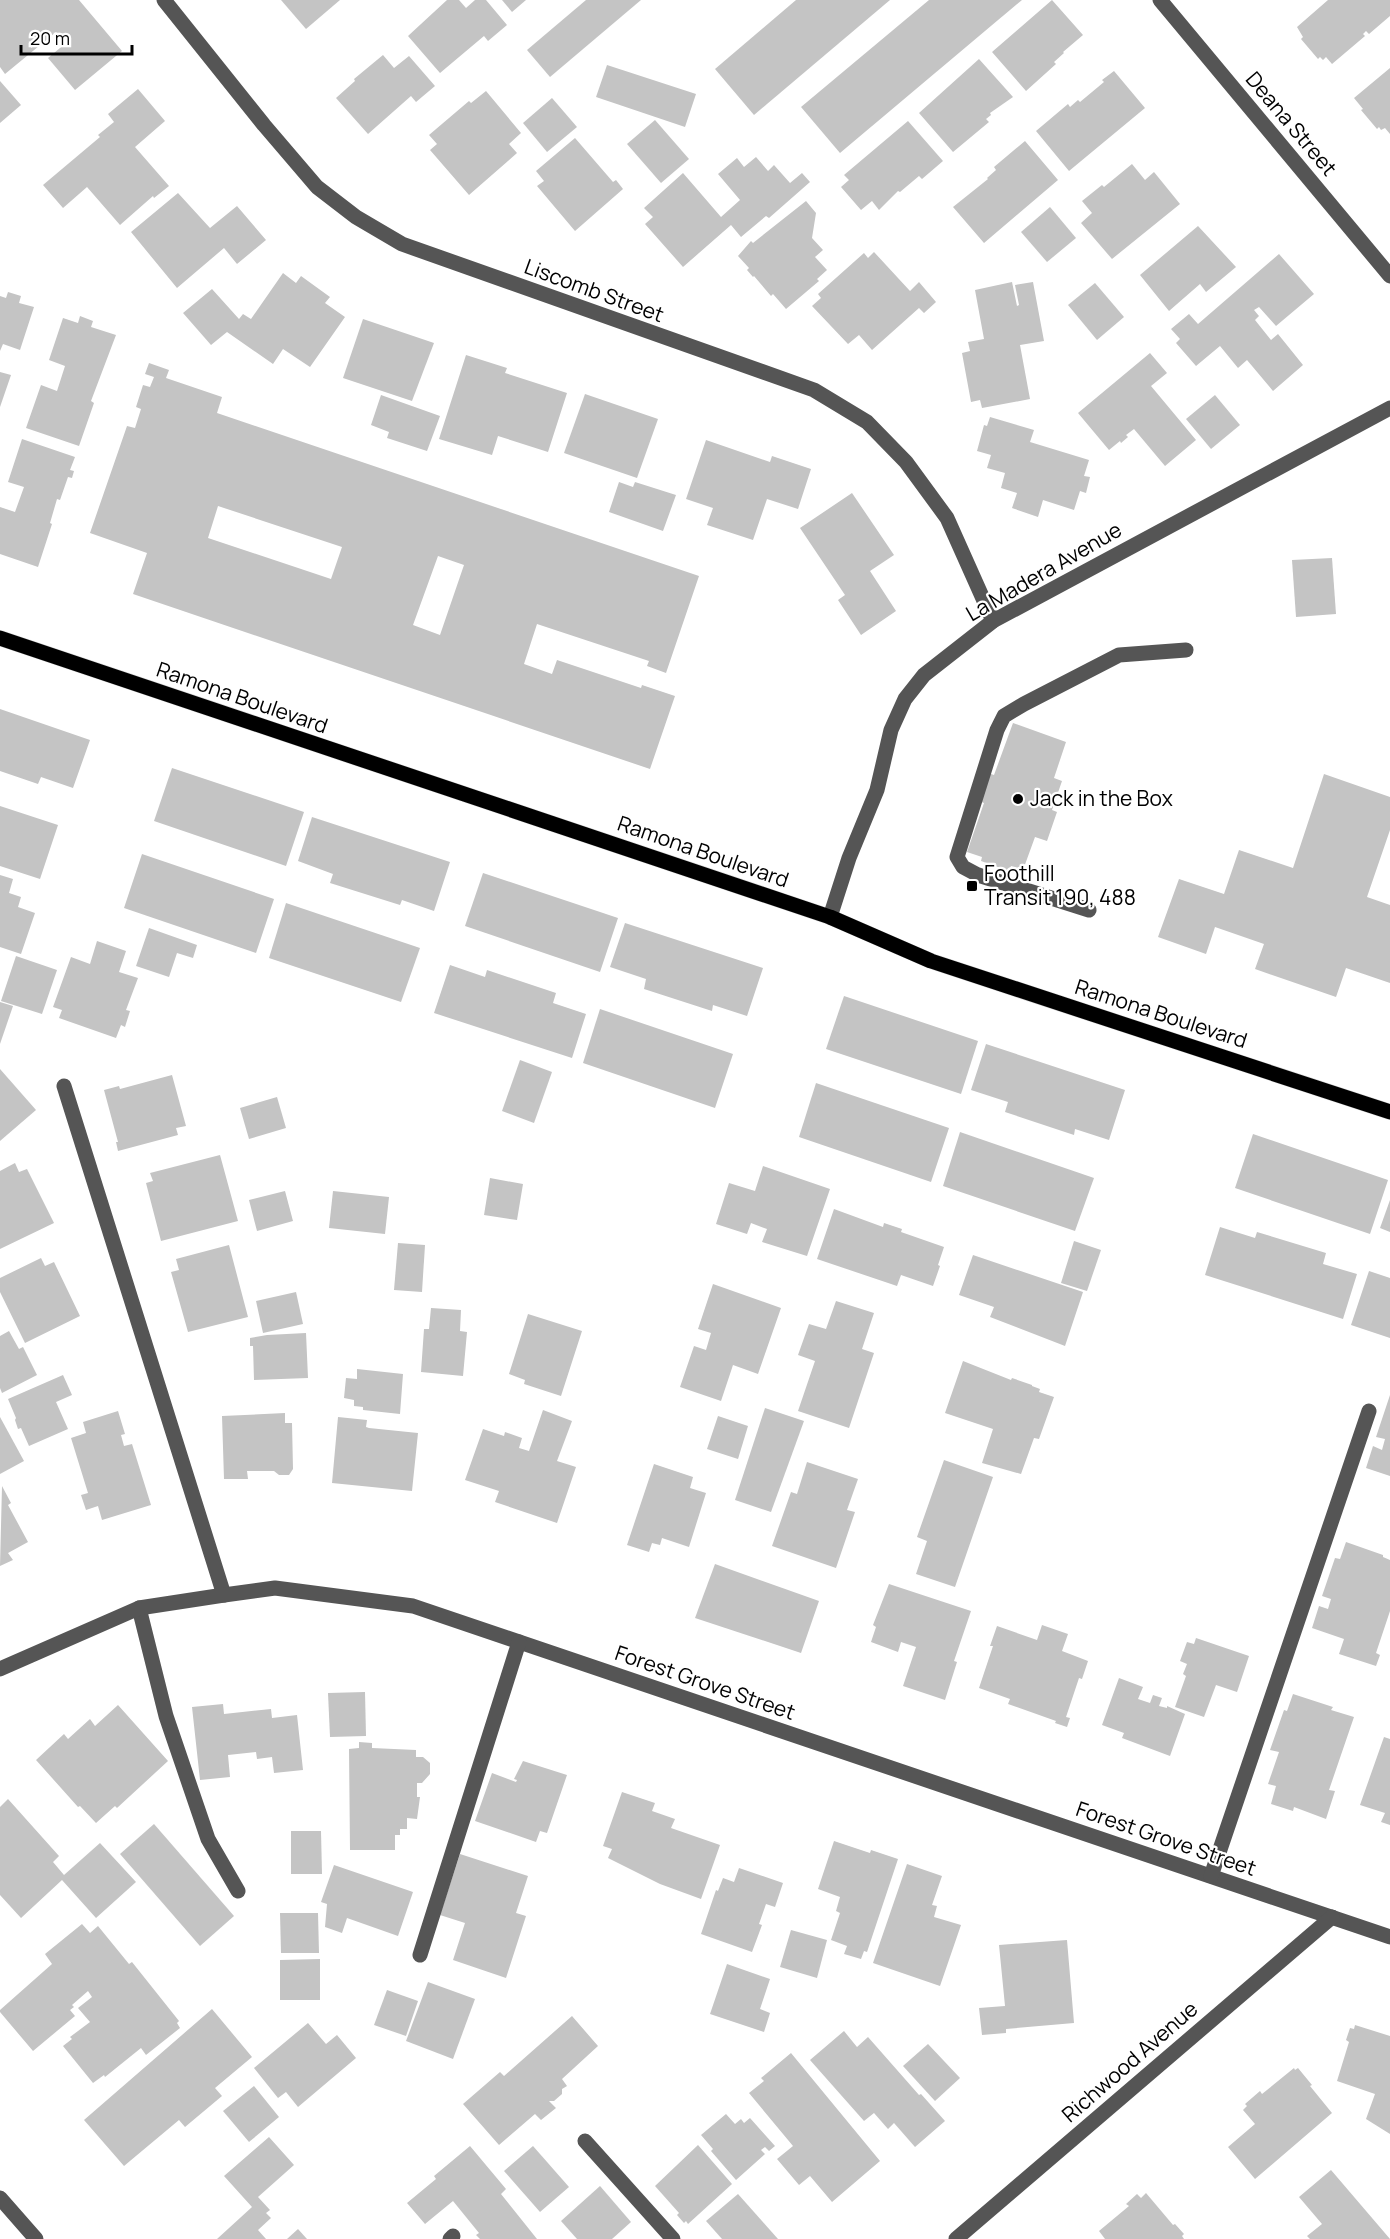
<svg xmlns="http://www.w3.org/2000/svg" width="1390" height="2239" viewBox="0 0 1390 2239" font-family="Manrope,sans-serif">
<style>
.building{fill:#c4c4c4;fill-rule:evenodd}
.lines{fill:none;stroke-linecap:round;stroke-linejoin:round}
.major-casing{stroke:#dbdbdb;stroke-width:16}
.minor{stroke:#555;stroke-width:15}
.major{stroke:#000;stroke-width:15}
.poi-dot{fill:#000;stroke:#fff;stroke-width:2}
.labels{text-anchor:middle;stroke-width:4.5;stroke-linejoin:round;paint-order:stroke}
.street-label{font-size:21px;fill:#000;stroke:#fff}
.poi-label{font-size:21px;fill:#000;stroke:#fff;text-anchor:start}
</style>
<rect width="100%" height="100%" fill="#fff"/>
<!-- building -->
<g class="building">
<path d="M0,0H79L122,51L75,90L48,58L66,43L56,32L5,74L0,67Z"/>
<path d="M281,0H340L306,29Z"/>
<path d="M447,0H459L466,8L475,0H486L507,25L488,41L484,36L440,73L408,36Z"/>
<path d="M502,0H526L512,12Z"/>
<path d="M586,0H641L550,77L527,50Z"/>
<path d="M796,0H890L754,115L715,69Z"/>
<path d="M929,0H1022L840,153L801,107Z"/>
<path d="M1052,0L1083,35L1063,52L1064,53L1054,62L1056,64L1026,91L992,52Z"/>
<path d="M1328,0H1390V16L1369,34L1366,31L1363,34L1365,36L1332,64L1326,57L1323,60L1320,57L1318,59L1301,39L1303,37L1297,27Z"/>
<path d="M383,55L394,68L409,56L435,86L416,102L411,96L368,134L336,98L355,81L354,79Z"/>
<path d="M979,59L1013,97L990,113L991,115L986,119L989,122L953,152L919,113Z"/>
<path d="M607,65L696,94L685,127L596,97Z"/>
<path d="M1390,68V134L1385,128L1381,130L1379,127L1377,129L1361,110L1363,109L1354,98Z"/>
<path d="M1114,71L1145,108L1069,171L1036,131L1068,104L1070,107L1078,100L1080,102L1104,82L1102,80Z"/>
<path d="M0,81L21,105L0,123Z"/>
<path d="M138,89L165,121L135,147L169,186L154,198L153,196L120,225L87,187L63,208L43,185L100,137L98,135L114,122L108,114Z"/>
<path d="M486,91L521,133L509,144L517,153L469,195L430,150L437,144L429,135L469,101L471,103Z"/>
<path d="M552,98L577,127L547,152L523,123Z"/>
<path d="M655,120L689,159L661,183L627,144Z"/>
<path d="M908,121L943,161L922,179L919,176L900,192L898,191L879,210L872,201L861,210L841,187L849,180L844,175Z"/>
<path d="M575,138L613,182L616,180L623,189L575,231L537,186L544,181L536,171Z"/>
<path d="M1025,141L1058,180L984,243L953,207L988,179L987,178L996,170L994,167Z"/>
<path d="M756,157L768,171L774,165L790,183L802,173L810,182L769,218L766,216L741,237L731,225L683,267L645,224L653,217L644,208L683,173L721,217L740,200L718,174L737,158L744,167Z"/>
<path d="M1132,164L1145,180L1154,172L1180,204L1112,259L1081,223L1092,213L1082,201L1102,185L1104,187Z"/>
<path d="M178,193L210,228L237,206L266,240L237,264L224,248L177,288L131,232Z"/>
<path d="M806,201L816,213L812,238L823,250L815,257L827,270L817,279L819,281L786,309L773,294L771,296L754,276L753,277L747,270L749,268L738,256L751,241L753,243Z"/>
<path d="M1050,207L1076,238L1047,262L1021,232Z"/>
<path d="M1198,226L1236,267L1206,292L1200,284L1169,311L1140,275Z"/>
<path d="M874,252L910,291L919,282L936,302L924,313L919,308L872,350L859,335L848,344L812,306L821,298L818,294L864,253L868,258Z"/>
<path d="M1279,254L1314,294L1276,326L1259,307L1254,310L1259,316L1255,320L1271,340L1278,334L1303,365L1273,391L1247,360L1238,368L1220,346L1196,366L1176,343L1180,339L1171,329L1189,314L1198,324Z"/>
<path d="M283,273L296,283L301,276L330,297L325,303L345,317L310,367L283,349L273,364L227,332L211,345L183,313L212,289L239,319L243,314L251,319Z"/>
<path d="M1012,282L1017,306L1019,305L1015,285L1033,282L1044,341L1020,345L1030,399L982,408L980,400L971,402L962,353L970,351L968,342L984,339L975,290Z"/>
<path d="M1095,283L1124,317L1097,340L1068,305Z"/>
<path d="M8,292L21,296L19,303L34,307L20,350L3,344L0,351V296L6,298Z"/>
<path d="M80,316L93,321L91,327L116,335L91,401L94,403L79,446L26,428L41,385L57,391L65,366L49,360L63,318L78,323Z"/>
<path d="M363,319L434,343L412,401L343,378Z"/>
<path d="M1150,353L1167,373L1151,386L1196,440L1165,466L1134,429L1126,435L1128,437L1121,443L1120,441L1109,450L1078,413Z"/>
<path d="M466,355L507,368L505,373L567,393L548,452L498,436L492,455L439,439Z"/>
<path d="M149,363L169,370L166,378L222,397L217,413L699,576L666,673L647,666L649,661L537,624L524,664L552,674L557,660L641,688L642,685L675,696L650,769L133,594L147,553L90,533L127,426L135,428L141,409L136,407L143,385L150,387L154,377L145,374ZM218,506L342,547L331,579L208,538ZM438,556L464,565L440,635L413,625Z"/>
<path d="M0,372L11,375L0,407Z"/>
<path d="M585,394L658,419L637,478L564,453Z"/>
<path d="M381,395L440,416L427,451L387,438L389,432L371,425Z"/>
<path d="M1215,395L1240,425L1211,449L1186,419Z"/>
<path d="M990,417L1034,430L1030,442L1089,460L1084,476L1090,477L1086,493L1080,491L1074,510L1043,500L1038,517L1012,508L1017,493L1001,488L1005,473L987,468L991,455L977,451L984,425L987,426Z"/>
<path d="M22,439L75,457L70,470L74,471L72,478L68,477L60,500L57,499L50,523L52,524L38,567L0,554V507L15,512L24,487L8,482Z"/>
<path d="M706,440L770,462L772,456L811,469L798,509L767,499L753,540L707,525L713,508L686,499Z"/>
<path d="M619,482L633,487L635,482L676,495L663,531L609,512Z"/>
<path d="M852,493L894,555L870,571L896,611L861,635L838,600L845,595L800,528Z"/>
<path d="M1332,558L1336,614L1296,617L1292,560Z"/>
<path d="M0,709L90,740L73,788L41,777L38,784L0,771Z"/>
<path d="M1013,723L1066,742L1054,778L1062,781L1052,810L1057,812L1047,841L1035,837L1023,870L1011,866L1009,871L981,861L982,857L967,852L984,803L979,801L988,773L994,775Z"/>
<path d="M172,768L304,812L286,866L154,821Z"/>
<path d="M1324,774L1390,797V830L1367,897L1390,905V983L1346,968L1336,997L1255,969L1264,944L1215,927L1206,954L1158,937L1179,879L1224,894L1239,850L1293,868Z"/>
<path d="M0,806L58,825L40,879L0,866Z"/>
<path d="M312,817L450,862L434,911L402,900L400,905L330,883L333,874L298,861Z"/>
<path d="M142,854L274,899L256,953L124,908Z"/>
<path d="M483,873L618,918L600,972L465,926Z"/>
<path d="M0,875L13,879L9,893L21,897L18,907L35,913L21,954L0,947Z"/>
<path d="M286,903L420,948L401,1002L269,958Z"/>
<path d="M625,923L763,968L747,1016L713,1005L712,1011L644,989L646,979L610,967Z"/>
<path d="M149,928L197,945L193,958L177,953L169,977L136,966Z"/>
<path d="M97,941L126,951L119,972L138,978L126,1010L130,1011L125,1027L121,1025L116,1038L59,1018L62,1010L53,1007L71,957L90,964Z"/>
<path d="M16,956L57,970L42,1014L1,1001Z"/>
<path d="M450,965L485,977L487,970L556,993L553,1003L586,1014L572,1058L434,1013Z"/>
<path d="M844,996L978,1041L961,1094L826,1049Z"/>
<path d="M0,1002L13,1006L0,1044Z"/>
<path d="M600,1009L733,1054L715,1108L583,1063Z"/>
<path d="M986,1044L1125,1090L1109,1140L1075,1129L1074,1135L1005,1112L1008,1102L971,1090Z"/>
<path d="M520,1060L552,1072L534,1123L502,1111Z"/>
<path d="M0,1069L36,1110L0,1141Z"/>
<path d="M172,1075L186,1126L176,1128L178,1135L118,1151L116,1142H118L104,1090L119,1086L120,1089Z"/>
<path d="M816,1083L949,1128L931,1182L799,1137Z"/>
<path d="M277,1097L286,1128L249,1139L240,1108Z"/>
<path d="M960,1132L1094,1178L1075,1231L943,1186Z"/>
<path d="M1253,1134L1388,1180L1370,1234L1235,1188Z"/>
<path d="M220,1155L238,1221L161,1241L146,1183L153,1181L150,1173Z"/>
<path d="M15,1163L19,1172L27,1169L54,1223L0,1249V1171Z"/>
<path d="M763,1166L830,1189L807,1256L762,1242L767,1229L751,1223L747,1234L716,1224L729,1183L755,1191Z"/>
<path d="M490,1178L523,1184L517,1220L484,1215Z"/>
<path d="M285,1191L293,1221L257,1231L249,1200Z"/>
<path d="M333,1191L389,1197L385,1234L329,1228Z"/>
<path d="M1390,1200V1232L1380,1228Z"/>
<path d="M834,1209L883,1227L884,1223L902,1229L901,1232L944,1247L938,1265L940,1266L933,1286L901,1275L897,1286L817,1259Z"/>
<path d="M1220,1227L1255,1238L1257,1232L1326,1253L1323,1264L1357,1274L1343,1319L1205,1275Z"/>
<path d="M1074,1241L1101,1250L1087,1291L1061,1283Z"/>
<path d="M398,1243L425,1245L422,1292L394,1290Z"/>
<path d="M229,1245L248,1317L188,1332L171,1272L179,1270L176,1259Z"/>
<path d="M973,1255L1083,1292L1065,1346L990,1317L994,1307L959,1295Z"/>
<path d="M41,1258L45,1266L54,1262L80,1316L25,1343L0,1292V1278Z"/>
<path d="M1369,1271L1390,1278V1338L1351,1325Z"/>
<path d="M713,1284L781,1308L758,1374L733,1365L721,1401L680,1387L694,1346L706,1350L711,1333L698,1329Z"/>
<path d="M296,1292L303,1324L263,1333L256,1301Z"/>
<path d="M836,1301L874,1313L862,1349L874,1353L849,1428L798,1411L815,1361L798,1355L809,1324L826,1329Z"/>
<path d="M431,1308L461,1310L460,1331L467,1332L463,1376L421,1372L424,1329H429Z"/>
<path d="M528,1314L582,1331L561,1396L524,1384L525,1380L509,1374Z"/>
<path d="M9,1331L19,1349L23,1347L37,1375L2,1393L0,1388V1336Z"/>
<path d="M306,1333L308,1378L254,1380L253,1346H250V1338L267,1335Z"/>
<path d="M963,1361L1011,1380L1012,1378L1032,1385V1386L1040,1389L1039,1392L1054,1397L1039,1439L1034,1438L1021,1474L982,1463L993,1429L945,1413Z"/>
<path d="M357,1369L403,1374L400,1414L363,1410V1407L354,1406V1400L344,1398L346,1378L357,1379Z"/>
<path d="M63,1375L72,1395L56,1402L68,1429L29,1446L21,1428L18,1429L15,1420L16,1418L8,1399Z"/>
<path d="M1390,1395V1476L1366,1468L1373,1446L1382,1450L1385,1439L1376,1437Z"/>
<path d="M765,1408L804,1421L771,1512L735,1500Z"/>
<path d="M543,1410L572,1421L557,1461L576,1467L557,1523L495,1502L499,1491L465,1480L483,1429L504,1436L505,1432L522,1438L519,1448L529,1451Z"/>
<path d="M118,1411L125,1434L121,1435L124,1446L132,1444L151,1505L102,1520L98,1506L86,1510L81,1495L88,1493L71,1438L86,1433L83,1422Z"/>
<path d="M285,1413V1423H292L293,1469L289,1475H279L274,1471H247L248,1479H224L222,1416Z"/>
<path d="M718,1416L748,1426L738,1459L707,1449Z"/>
<path d="M0,1417L24,1461L0,1474Z"/>
<path d="M338,1417L367,1420L366,1427L369,1428L418,1433L412,1491L332,1483Z"/>
<path d="M944,1460L993,1477L955,1587L916,1574L927,1541L917,1537Z"/>
<path d="M807,1462L858,1479L847,1510L855,1512L836,1568L772,1546L791,1492L797,1494Z"/>
<path d="M654,1464L693,1477L690,1488L706,1493L689,1547L662,1538L660,1545L652,1543L649,1552L627,1545Z"/>
<path d="M2,1486L11,1503L8,1505L28,1542L8,1553L13,1560L0,1566Z"/>
<path d="M1346,1542L1383,1555V1557L1390,1560V1611L1376,1653L1380,1655L1376,1666L1339,1654L1344,1639L1312,1628L1319,1606L1328,1609L1331,1599L1322,1596L1335,1558L1340,1559Z"/>
<path d="M715,1564L819,1601L801,1653L695,1618Z"/>
<path d="M889,1584L971,1611L954,1661L957,1662L945,1700L903,1686L916,1647L901,1642L898,1652L871,1642L876,1627L873,1625Z"/>
<path d="M1042,1625L1068,1634L1062,1651L1088,1661L1082,1679L1079,1678L1066,1717L1070,1718L1067,1727L1055,1723L1056,1721L1008,1704L1010,1699L979,1688L993,1646H990L997,1626L1037,1640Z"/>
<path d="M1196,1638L1249,1656L1237,1692L1216,1685L1204,1717L1175,1707L1186,1676L1183,1674L1187,1664L1180,1661L1187,1642L1194,1644Z"/>
<path d="M1119,1678L1143,1687L1138,1699L1150,1703L1153,1695L1162,1698L1159,1706L1167,1708V1706L1185,1714L1170,1756L1122,1738L1124,1733L1102,1725Z"/>
<path d="M365,1692L366,1736L330,1737L328,1693Z"/>
<path d="M1293,1694L1333,1707L1331,1710L1354,1717L1329,1790L1335,1791L1326,1819L1294,1807L1293,1811L1271,1804L1276,1786L1268,1784L1279,1752L1270,1750L1284,1710L1287,1711Z"/>
<path d="M223,1704L224,1714L271,1709L272,1718L297,1715L303,1770L274,1773L272,1757L257,1759L256,1752L228,1755L230,1777L200,1780L192,1707Z"/>
<path d="M118,1705L168,1761L117,1808L115,1806L96,1823L80,1806L78,1807L36,1760L64,1734L68,1739L90,1719L95,1726Z"/>
<path d="M1384,1737L1390,1739V1825L1381,1822L1385,1813L1360,1805Z"/>
<path d="M359,1742L372,1743V1748L416,1750V1757H423L430,1763V1774L422,1783H417V1797H420L417,1819L407,1818V1829H400V1835H395V1850H350L349,1749L359,1748Z"/>
<path d="M523,1761L567,1775L547,1833L540,1831L536,1842L475,1821L492,1773L516,1782L517,1780L514,1779Z"/>
<path d="M622,1792L655,1803L652,1811L675,1819L671,1828L720,1845L701,1899L660,1884L608,1858L612,1849L603,1846Z"/>
<path d="M8,1799L59,1856L53,1862L64,1875L100,1843L136,1882L96,1918L62,1880L21,1918L0,1895V1807Z"/>
<path d="M154,1824L234,1916L200,1946L120,1854Z"/>
<path d="M291,1831H321L322,1874H291Z"/>
<path d="M834,1841L870,1853L871,1850L898,1859L867,1952L864,1951L861,1959L844,1954L847,1946L831,1940L840,1913L836,1911L840,1897L818,1889Z"/>
<path d="M460,1854L528,1876L516,1913L526,1916L506,1978L453,1960L465,1923L440,1915Z"/>
<path d="M907,1864L942,1876L932,1905L937,1906L934,1917L961,1925L940,1986L873,1963Z"/>
<path d="M334,1865L413,1892L398,1936L347,1918L342,1933L325,1927L327,1904L321,1902Z"/>
<path d="M739,1868L783,1883L775,1907L766,1904L759,1924L762,1925L752,1952L701,1934L716,1890L718,1891L723,1878L734,1882Z"/>
<path d="M280,1913H318L319,1953H281Z"/>
<path d="M82,1924L90,1933L98,1926L129,1964L132,1962L179,2021L177,2023L180,2028L146,2055L141,2048L105,2077L104,2075L93,2083L63,2046L72,2039L70,2037L90,2022L78,2008L92,1997L88,1991L72,2005L74,2007L70,2010L75,2016L33,2051L0,2012V2010L52,1964L45,1954Z"/>
<path d="M791,1930L827,1940L817,1978L780,1967Z"/>
<path d="M1067,1940L1074,2023L1006,2029V2033L982,2035L979,2008L1005,2006L999,1945Z"/>
<path d="M320,1959V2000H280V1960Z"/>
<path d="M727,1964L770,1979L760,2009L770,2013L764,2032L710,2014Z"/>
<path d="M428,1982L475,1999L453,2059L406,2041Z"/>
<path d="M387,1990L418,2001L406,2036L374,2025Z"/>
<path d="M212,2009L252,2057L215,2088L222,2096L185,2127L179,2120L124,2166L84,2120Z"/>
<path d="M572,2016L598,2046L562,2079L567,2086L562,2089V2094L554,2101H549L556,2108L541,2120L535,2114L499,2145L463,2104L500,2072L504,2076Z"/>
<path d="M308,2023L326,2044L337,2035L356,2058L298,2107L286,2092L278,2098L254,2068Z"/>
<path d="M1355,2025L1390,2036V2134L1366,2119L1375,2094L1337,2081L1349,2042L1346,2040L1350,2028L1354,2029Z"/>
<path d="M844,2031L857,2047L868,2037L919,2095L921,2094L945,2121L915,2147L894,2123L888,2129L874,2113L864,2121L810,2060Z"/>
<path d="M928,2044L960,2078L935,2101L903,2066Z"/>
<path d="M791,2053L880,2161L832,2202L810,2176L799,2185L777,2159L793,2146L749,2093L764,2081L761,2078Z"/>
<path d="M1294,2068L1295,2070L1298,2068L1312,2085L1310,2086L1332,2113L1255,2179L1228,2147L1255,2124L1243,2110L1247,2106L1245,2104L1260,2091L1262,2094Z"/>
<path d="M254,2086L279,2117L249,2142L223,2111Z"/>
<path d="M726,2114L735,2124L741,2119L744,2123L750,2118L775,2146L769,2151L765,2147L761,2150L765,2154L736,2180L711,2151L713,2149L701,2135Z"/>
<path d="M269,2137L294,2165L258,2197L270,2210L266,2213L271,2218L258,2230L266,2239H217L252,2207L224,2176Z"/>
<path d="M698,2145L732,2184L688,2224L686,2221L684,2223L677,2215L679,2213L655,2186Z"/>
<path d="M470,2146L506,2189L501,2194L537,2239H480L476,2235L479,2233L453,2201L425,2224L407,2203L436,2179L434,2176Z"/>
<path d="M533,2146L569,2187L540,2212L504,2171Z"/>
<path d="M1331,2170L1390,2239H1310L1307,2236L1322,2224L1299,2197Z"/>
<path d="M600,2186L631,2222L612,2239H577L561,2221Z"/>
<path d="M1146,2193L1173,2225L1175,2224L1184,2234L1182,2236L1184,2239H1105L1099,2231L1129,2206L1126,2204L1137,2194L1141,2198Z"/>
<path d="M738,2194L778,2239H722L706,2221Z"/>
<path d="M298,2229L307,2239H287Z"/>
</g>
<g class="lines">
<!-- major casing -->
<g class="major-casing">
<path id="major" d="M0,638L830,917L931,961L1390,1112"/>
</g>
<!-- minor -->
<g class="minor">
<path d="M164,0L264,125L317,187L356,217L402,244L814,390L867,422L906,462L947,518L993,621"/>
<path d="M1160,0L1390,276"/>
<path d="M1089,910L978,875L963,867L957,857L997,730L1004,716L1024,704L1119,655L1186,650"/>
<path d="M830,917L849,858L877,790L891,730L905,699L924,675L993,621L1390,408"/>
<path d="M64,1086L224,1595"/>
<path d="M139,1608L166,1716L208,1839L238,1891"/>
<path d="M0,1669L139,1608L224,1595L275,1588L413,1606L1390,1937"/>
<path d="M1211,1876L1369,1411"/>
<path d="M420,1955L519,1642"/>
<path d="M585,2141L673,2239"/>
<path d="M0,2198L36,2239"/>
<path d="M450,2239L453,2236"/>
<path d="M956,2239L1332,1917"/>
</g>
<!-- major -->
<use href="#major" class="major"/>
</g>
<!-- markers -->
<g class="poi-dot">
<circle cx="1018" cy="799" r="6"/>
<rect x="966" y="880" width="12" height="12" rx="3"/>
</g>
<g class="labels">
<!-- street labels -->
<g class="street-label">
<text transform="translate(1291 124) rotate(50)" y="7">Deana Street</text>
<text transform="translate(594 291) rotate(20)" y="7">Liscomb Street</text>
<text transform="translate(1044 572) rotate(-30)" y="7">La Madera Avenue</text>
<text transform="translate(242 698) rotate(19)" y="7">Ramona Boulevard</text>
<text transform="translate(703 852) rotate(19)" y="7">Ramona Boulevard</text>
<text transform="translate(1161 1014) rotate(18)" y="7">Ramona Boulevard</text>
<text transform="translate(705 1683) rotate(19)" y="7">Forest Grove Street</text>
<text transform="translate(1166 1839) rotate(19)" y="7">Forest Grove Street</text>
<text transform="translate(1130 2062) rotate(-41)" y="7">Richwood Avenue</text>
</g>
<!-- poi labels -->
<g class="poi-label">
<text x="1030" y="806">Jack in the Box</text>
<text x="984" y="881">Foothill<tspan x="984" dy="24">Transit 190, 488</tspan></text>
</g>
</g>
<!-- scale -->
<path d="M21 45v9h111v-9" fill="none" stroke="#000000" stroke-width="3"/>
<text x="30" y="45" font-size="18" fill="#000000" stroke="#ffffff" stroke-width="4.5" paint-order="stroke">20 m</text>
</svg>
